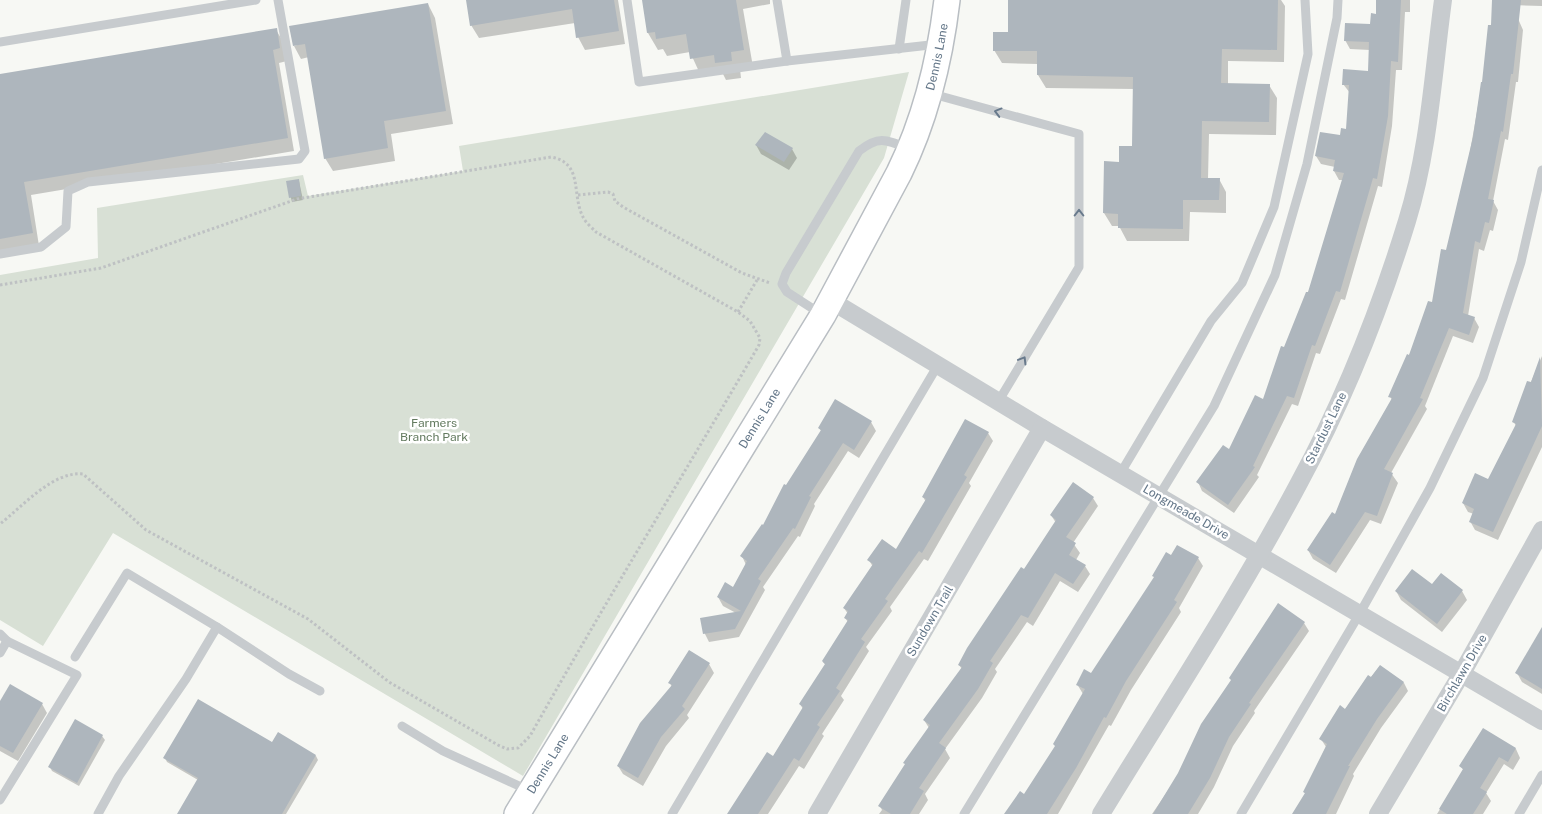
<svg xmlns="http://www.w3.org/2000/svg" width="1542" height="814" viewBox="0 0 1542 814" font-family="'Public Sans',sans-serif">
<style>
.green{fill:#d8e0d5}
.shadow{fill:#0003}
.building{fill:#aeb6bd}
.lines{fill:none;stroke-linecap:round;stroke-linejoin:round}
.secondary-casing{stroke:#b9bec3;stroke-width:28}
.path{stroke:#bec1c3;stroke-width:3;stroke-dasharray:2.5 2.5;stroke-linecap:butt}
.lane{stroke:#c7cbce;stroke-width:9}
.street{stroke:#c7cbce;stroke-width:18}
.secondary{stroke:#fff;stroke-width:25}
.oneway{stroke:#687a8c}
.labels{text-anchor:middle;stroke-width:5;stroke-linejoin:round;paint-order:stroke}
.street-label{font-size:12px;fill:#637688;stroke:#fff}
.park-label{font-size:12px;fill:#637a5f;stroke:#fff}
</style>
<rect width="100%" height="100%" fill="#f7f8f4"/>
<!-- green -->
<path class="green" d="M909,72L884,158L523,776L113,533L43,646L0,620V275L98,258L97,208L303,175L308,196L463,171L459,146Z"/>
<!-- shadow -->
<g class="shadow">
<path d="M467,0H618L625,44L585,50L578,37L575,23L479,38L471,25Z"/>
<path d="M643,0H770V4L743,9L753,67L740,69L741,78L726,80L722,72L701,76L690,52L667,56L663,49L658,50L648,33Z"/>
<path d="M1009,0H1281L1285,6L1284,62L1228,61V85H1269L1277,98L1276,135L1209,134L1208,179H1219L1226,192V213L1190,212L1189,241H1127L1119,226H1112L1104,213L1120,163L1133,147L1134,89L1046,88L1038,75V64L1002,63L994,50L1009,33Z"/>
<path d="M1377,0H1410V12H1405L1402,70H1396L1392,126L1382,187L1378,186L1345,300L1341,299L1320,354L1316,353L1298,406L1292,404L1257,475L1259,477L1234,513L1202,491L1198,482L1229,451L1264,401L1308,294L1344,180H1339L1334,171L1335,167L1321,164L1316,156L1347,130L1350,93L1343,84L1369,72L1370,50L1350,49L1345,40L1372,25L1377,15Z"/>
<path d="M1493,0H1542V6L1512,5L1523,30L1518,82H1516L1508,140L1505,139L1493,201L1498,210L1493,231L1490,230L1484,251L1479,249L1468,316L1474,318L1479,327L1473,343L1453,336L1425,406L1427,409L1391,473L1398,483L1381,524L1370,520L1336,573L1313,559L1308,550L1335,516L1392,400L1390,396L1433,304L1465,180L1482,83H1484L1492,27Z"/>
<path d="M428,4L435,18L453,124L391,134L395,161L333,171L325,158L309,57L301,59L294,46Z"/>
<path d="M276,30L284,43L287,61L279,63L294,151L31,195L39,246L0,253V76Z"/>
<path d="M756,145L792,149L797,158L789,170L761,154Z"/>
<path d="M299,181L303,200L292,202L287,182Z"/>
<path d="M1542,356V447L1498,540L1475,530L1470,521L1474,514L1468,512L1463,503L1489,481L1516,426L1514,422Z"/>
<path d="M871,422L876,431L859,458L848,451L814,504L815,506L800,537L798,536L763,587L765,590L739,637L709,642L705,634L702,619L736,613L723,606L718,597L733,588L746,565L742,556L764,527L786,486L822,432L819,428Z"/>
<path d="M988,433L993,441L969,483L971,486L928,561L924,559L890,607L892,611L866,647L869,651L841,696L844,700L822,734L824,736L804,769L799,766L768,814H729L773,757L803,709L800,704L826,665L823,662L848,622L845,618L848,614L844,608L873,567L869,560L897,551L926,502L923,497Z"/>
<path d="M1093,498L1098,506L1073,543L1080,553L1076,560L1085,566L1090,574L1078,592L1060,581L1033,626L1027,622L995,669L997,672L982,698L945,749L950,758L925,794L928,800L919,814H879L882,810L880,806L929,728L924,720L962,669L959,665L1056,523L1051,515Z"/>
<path d="M1172,556L1198,558L1203,566L1179,608L1181,612L1131,690L1111,726L1109,725L1058,814H1006L1025,795L1056,747L1083,694L1077,684L1091,674Z"/>
<path d="M1441,574L1462,591L1467,600L1442,632L1401,600L1396,591L1432,586Z"/>
<path d="M1304,623L1309,631L1254,711L1255,713L1233,746L1214,787L1198,814H1152L1180,773L1232,681L1230,678Z"/>
<path d="M1542,636V694L1522,682L1517,673Z"/>
<path d="M709,664L714,673L687,715L689,718L666,746L643,786L623,774L618,766L672,687L670,683Z"/>
<path d="M1380,666L1404,683L1408,691L1381,728L1353,774L1354,776L1336,814H1293L1306,795L1304,792L1326,747L1321,739Z"/>
<path d="M0,703L42,704L47,713L18,761L0,751Z"/>
<path d="M76,721L102,736L105,740L79,786L52,771L50,767Z"/>
<path d="M1483,730L1516,749L1520,758L1513,770L1504,764L1486,793L1491,801L1483,814H1437L1464,771L1461,766Z"/>
<path d="M273,744L316,756L318,760L286,814H178L198,780L167,762L165,758Z"/>
</g>
<!-- building -->
<g class="building">
<path d="M466,0H614L619,31L576,38L572,9L470,26Z"/>
<path d="M642,0H736L744,50L731,52L732,61L715,63L714,55L690,59L686,34L656,39L655,32L647,33Z"/>
<path d="M1008,0H1278L1277,50L1222,49L1221,83L1270,84L1269,122L1202,121L1201,178H1220L1219,200H1183V229L1118,228V214L1103,213L1104,161L1119,162V146H1132L1133,77L1037,75V51H993V32H1008Z"/>
<path d="M1376,0H1401L1398,62L1391,61L1388,116L1377,179L1373,178L1340,292L1336,291L1315,346L1312,345L1294,398L1287,396L1253,466L1255,467L1228,505L1196,482L1223,445L1229,449L1255,395L1263,399L1281,346L1284,347L1306,292H1308L1344,173L1333,171L1335,160L1315,156L1320,132L1340,135L1341,128L1346,129L1349,85H1342L1343,69L1368,71L1369,42L1344,41L1345,23L1370,24L1371,13L1376,14Z"/>
<path d="M1492,0H1521L1520,10L1513,74H1511L1503,132L1501,131L1488,199L1494,200L1489,223L1485,222L1480,243L1475,241L1463,313L1475,317L1469,335L1449,328L1420,398L1423,399L1384,469L1393,473L1377,516L1365,512L1330,565L1307,550L1332,512L1335,514L1357,459L1392,398L1388,397L1407,354L1409,355L1428,301L1432,302L1441,249L1446,250L1473,137L1481,82H1482L1488,25H1491Z"/>
<path d="M428,3L446,111L384,121L388,148L324,159L305,44L293,46L289,26Z"/>
<path d="M277,28L280,48L273,50L288,138L24,182L33,233L0,239V74Z"/>
<path d="M765,132L793,148L784,162L755,145Z"/>
<path d="M299,179L301,196L289,198L286,181Z"/>
<path d="M1540,357L1542,426L1493,532L1469,522L1474,509L1462,503L1475,473L1488,479L1516,424L1512,422L1527,381L1531,382Z"/>
<path d="M835,399L872,421L854,450L843,443L809,496L811,497L795,529L793,528L758,579L761,581L735,629L703,634L700,618L741,611L717,597L725,582L733,587L747,561L740,556L762,524L763,525L784,484L786,485L821,430L818,428Z"/>
<path d="M965,419L989,432L964,475L967,477L922,553L919,551L885,599L888,601L861,639L865,642L836,688L840,691L817,725L820,727L799,761L794,758L758,814H727L767,752L773,756L803,707L799,704L825,664L822,661L848,620L844,618L848,611L843,608L873,564L867,560L882,539L896,549L926,499L922,497Z"/>
<path d="M1073,482L1094,497L1066,537L1076,543L1069,555L1086,565L1073,584L1055,573L1028,618L1021,615L990,661L993,663L978,689L939,743L946,748L919,788L924,791L910,814H891L878,806L905,764L903,763L930,725L923,720L962,667L958,665L967,648L1021,567L1024,569L1056,520L1050,515Z"/>
<path d="M1177,545L1199,557L1174,600L1177,602L1126,681L1106,718L1104,717L1076,768L1047,814H1004L1020,791L1024,794L1055,746L1053,744L1085,689L1076,685L1084,669L1091,673L1154,577L1152,576L1166,552L1171,555Z"/>
<path d="M1412,569L1432,584L1441,573L1463,590L1437,624L1395,591Z"/>
<path d="M1278,603L1305,622L1249,703L1251,704L1229,737L1210,778L1188,814H1153L1178,773L1201,724L1231,680L1229,678Z"/>
<path d="M1542,627V689L1515,673Z"/>
<path d="M689,650L710,663L682,706L685,709L661,737L638,778L617,766L640,723L672,685L668,683Z"/>
<path d="M1380,665L1404,682L1377,719L1348,766H1350L1326,814H1292L1305,793L1303,792L1327,744L1319,739L1340,705L1345,709L1368,675L1371,677Z"/>
<path d="M10,684L43,703L13,753L0,746V701Z"/>
<path d="M198,699L272,742L278,732L316,755L282,814H177L198,778L163,758Z"/>
<path d="M75,719L103,735L77,783L48,767Z"/>
<path d="M1483,728L1516,748L1508,762L1499,757L1480,788L1487,792L1473,814H1447L1439,809L1463,769L1459,766Z"/>
</g>
<g class="lines">
<!-- secondary casing -->
<g class="secondary-casing">
<g id="secondary">
<path id="s1" d="M517,814L823,315L899,173C925,120 940,59 947,0"/>
</g>
</g>
<!-- path -->
<g class="path">
<path d="M578,195L608,192L613,194L615,201L623,207L742,273L770,283"/>
<path d="M0,285L101,268L297,199L551,157C584,163 571,194 583,217C585,222 592,228 596,232L738,312L750,321L760,338L759,345C683,476 604,604 530,736L518,748L507,749L498,745L389,682L308,619L146,530L83,474C53,471 23,506 0,524"/>
<path d="M738,312L757,280"/>
</g>
<!-- lane -->
<g class="lane">
<path d="M627,0L639,82L787,61"/>
<path d="M777,0L787,61L939,44"/>
<path d="M0,42L256,0"/>
<path d="M899,49L906,0"/>
<path d="M929,93L1079,134V267L998,402"/>
<path d="M0,254L41,247L66,227L68,191L88,182L299,159L305,151L278,0"/>
<path d="M821,314L787,292L782,284L786,273L859,151C878,136 885,139 907,148"/>
<path d="M1120,474L1211,321L1242,283L1274,207L1308,54L1305,0"/>
<path d="M0,634L7,641L0,653"/>
<path d="M75,657L127,573L217,627"/>
<path d="M402,726L443,751L530,791"/>
<path d="M0,800L77,675L7,641"/>
<path d="M98,814L119,776L186,679L217,627L289,674L320,691"/>
<path d="M672,814L938,365"/>
<path d="M964,814L1214,406L1275,275L1307,164L1337,18L1338,0"/>
<path d="M1241,814L1360,613L1430,488L1483,378L1521,262L1542,170"/>
<path d="M1519,814L1542,775"/>
</g>
<!-- street -->
<g class="street">
<path d="M830,300L1042,428L1542,721"/>
<path d="M817,814L1042,428"/>
<path d="M1101,814C1168,704 1239,596 1299,483C1343,402 1380,309 1407,221C1429,150 1433,74 1443,0"/>
<path d="M1378,814L1462,673L1542,530"/>
</g>
<!-- secondary -->
<use href="#secondary" class="secondary"/>
</g>
<!-- one-way arrows -->
<defs><path id="oneway-chevron" d="M-2-3.5L2.5 0L-2 3.5" fill="none" stroke-width="1.6" stroke-linecap="round" stroke-linejoin="round" transform="scale(1.25)"/></defs>
<g class="oneway">
<use href="#oneway-chevron" transform="translate(998 112) rotate(-165)"/>
<use href="#oneway-chevron" transform="translate(1079 213) rotate(-90)"/>
<use href="#oneway-chevron" transform="translate(1023 360) rotate(-59)"/>
</g>
<g class="labels">
<!-- street labels -->
<g class="street-label">
<text dy="4" stroke="none"><textPath href="#s1" startOffset="869">Dennis Lane</textPath></text>
<text dy="4" stroke="none"><textPath href="#s1" startOffset="464">Dennis Lane</textPath></text>
<text transform="translate(1326 428) rotate(-64)" y="4">Stardust Lane</text>
<text transform="translate(1186 512) rotate(30)" y="4">Longmeade Drive</text>
<text transform="translate(930 621) rotate(-60)" y="4">Sundown Trail</text>
<text transform="translate(1462 673) rotate(-60)" y="4">Birchlawn Drive</text>
<text dy="4" stroke="none"><textPath href="#s1" startOffset="59">Dennis Lane</textPath></text>
</g>
<!-- park labels -->
<g class="park-label">
<text x="434" y="427">Farmers<tspan x="434" dy="14">Branch Park</tspan></text>
</g>
</g>
</svg>
